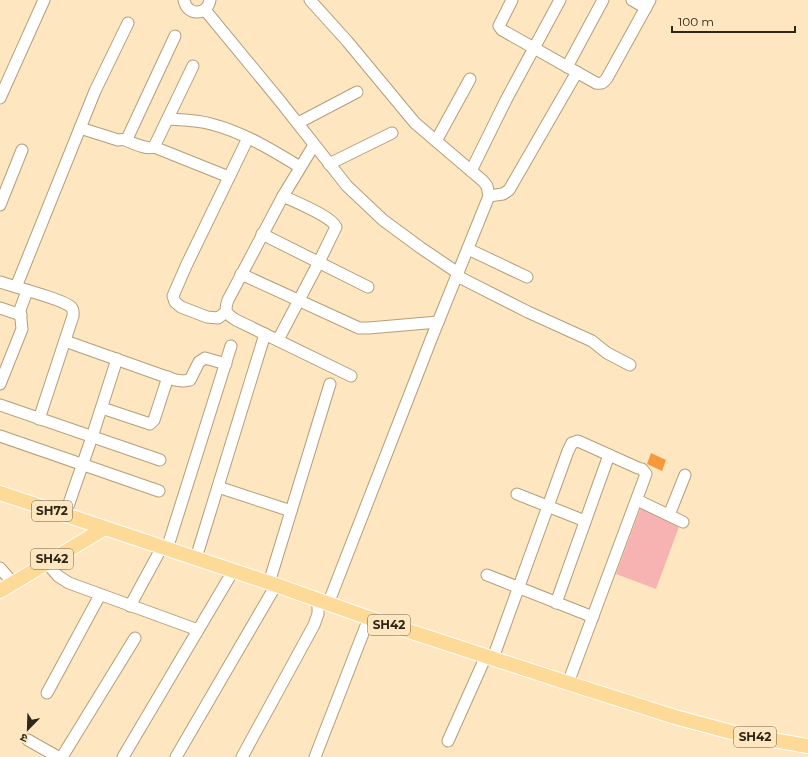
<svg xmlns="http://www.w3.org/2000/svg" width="808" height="757" viewBox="0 0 808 757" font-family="Montserrat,'Noto Sans Devanagari',sans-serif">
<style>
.green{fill:#f7b3b1}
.building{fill:#f6983c}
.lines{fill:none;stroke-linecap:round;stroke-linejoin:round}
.minor-casing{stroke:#b49e79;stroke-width:13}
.major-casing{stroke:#fff;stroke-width:16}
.minor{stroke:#fff;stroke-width:11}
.major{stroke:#fdda98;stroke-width:14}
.labels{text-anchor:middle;stroke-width:3.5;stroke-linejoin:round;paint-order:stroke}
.shield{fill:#fee7c0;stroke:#6c604a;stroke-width:1}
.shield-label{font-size:12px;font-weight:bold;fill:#2e2617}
</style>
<rect width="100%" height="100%" fill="#fee7c0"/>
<!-- green -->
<path class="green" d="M641,507L680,524L656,589L616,574Z"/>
<!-- building -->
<path class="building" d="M651,453L666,460L662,471L647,464Z"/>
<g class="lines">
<!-- minor casing -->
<g class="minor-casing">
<g id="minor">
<path d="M184,0C187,16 207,16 210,0"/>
<path d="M310,0L347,41L415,123L483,181L487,186L489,196L432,337L328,604"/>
<path d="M512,0L499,26L502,30L596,83C602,84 603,83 607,78L650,0"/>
<path d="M632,0L646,8"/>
<path d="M205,10L280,101L347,186L383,220L421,248L458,273"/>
<path d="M567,67L603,0"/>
<path d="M0,98L44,0"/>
<path d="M168,119C182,120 197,120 211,124C243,132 272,150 300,167"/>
<path d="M298,123L357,92"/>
<path d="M80,128L118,140L127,139L175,36"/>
<path d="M125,140C133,143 146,150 154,147L193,66"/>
<path d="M436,141L470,79"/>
<path d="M314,145L283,196L228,300C224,311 226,314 236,320L351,376"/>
<path d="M154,147L229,177"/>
<path d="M329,164L392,133"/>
<path d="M471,171L506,100L560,0"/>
<path d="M489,196L503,194L509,190L577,72"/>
<path d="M0,205L22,150"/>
<path d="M262,234L368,287"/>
<path d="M468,249L527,277"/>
<path d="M241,274L359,328H369L438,322"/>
<path d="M457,276L528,312L592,341L607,353L630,365"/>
<path d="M0,282C12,286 65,300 71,307C74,310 73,313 73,316L39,419"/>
<path d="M16,287L95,91L128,23"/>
<path d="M0,308L21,315"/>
<path d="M226,312L218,318L207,317L181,307L175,302L173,296L186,266L248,138"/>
<path d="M278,340L319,262L336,227C331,216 295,202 283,196"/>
<path d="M65,341L175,380L183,381L190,380L199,362L205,358L226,364"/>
<path d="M0,384L22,329L20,310L27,291"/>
<path d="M0,405L160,460"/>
<path d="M102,408L150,424L154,420L168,377"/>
<path d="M0,436L159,491"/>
<path d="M218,487L291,511"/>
<path d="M517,494L585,521"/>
<path d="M637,500L683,522"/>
<path d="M65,515L92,437L117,359"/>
<path d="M669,515L685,475"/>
<path d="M167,549L231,346"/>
<path d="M196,558L265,334"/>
<path d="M46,562L58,576L69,583L198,630"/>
<path d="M0,568L13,583"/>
<path d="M487,575L593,617"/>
<path d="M269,583L330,384"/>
<path d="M556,603L609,455"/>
<path d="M130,606L162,547"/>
<path d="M493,658L568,451L572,443L578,441L638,468L642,469L646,474L568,683"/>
<path d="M47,693L100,595"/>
<path d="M28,740L58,757"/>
<path d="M448,741L486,656"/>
<path d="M62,757L135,638"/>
<path d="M123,757L233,571"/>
<path d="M176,757L276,585"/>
<path d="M242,757L314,625L318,614V600"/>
<path d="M315,757L369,618"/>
</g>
</g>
<!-- major casing -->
<g class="major-casing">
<g id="major">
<path d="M0,493L276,585L369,618L568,683L675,717L731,732L749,736L808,746"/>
<path d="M0,591L105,528"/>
</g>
</g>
<!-- minor -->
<use href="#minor" class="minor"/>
<!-- major -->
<use href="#major" class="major"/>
</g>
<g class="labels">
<!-- shield labels -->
<g class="shield">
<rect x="32" y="501" width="40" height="20" rx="3"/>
<rect x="31" y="549" width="42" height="20" rx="3"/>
<rect x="368" y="615" width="42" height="20" rx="3"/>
<rect x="734" y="727" width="42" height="20" rx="3"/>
</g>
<g class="shield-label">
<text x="52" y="515">SH72</text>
<text x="52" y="563">SH42</text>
<text x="389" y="629">SH42</text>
<text x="755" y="741">SH42</text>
</g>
</g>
<!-- north arrow -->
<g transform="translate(28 729) rotate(203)" stroke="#fee7c0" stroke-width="3" paint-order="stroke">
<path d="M0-3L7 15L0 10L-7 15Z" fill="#2e2617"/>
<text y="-6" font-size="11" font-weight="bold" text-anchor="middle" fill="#2e2617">उ</text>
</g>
<!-- scale -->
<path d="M672 26v6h123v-6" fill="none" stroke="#2e2617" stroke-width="2"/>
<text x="678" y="26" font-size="12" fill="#2e2617" stroke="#fee7c0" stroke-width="3" paint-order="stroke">100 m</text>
</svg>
